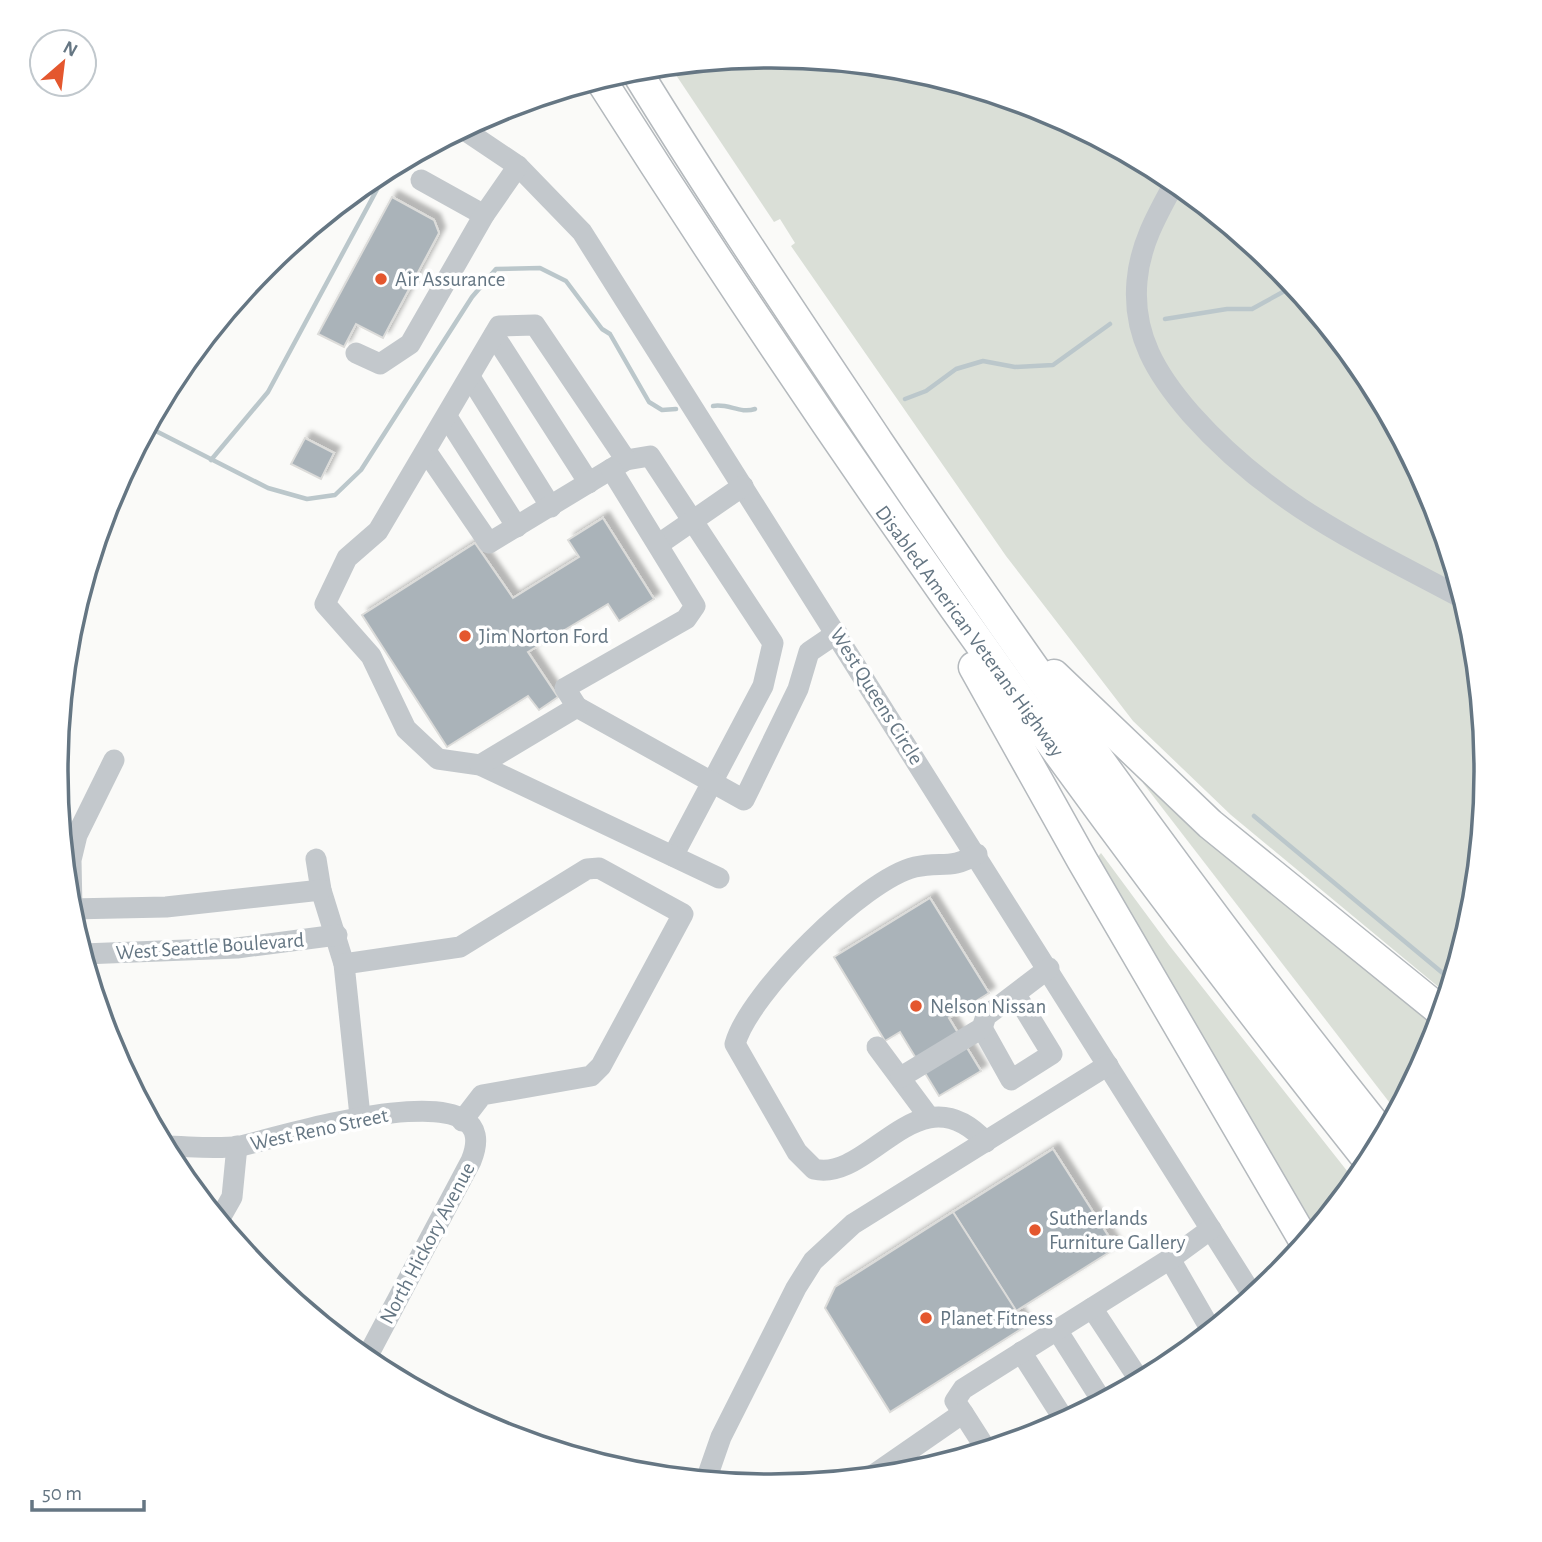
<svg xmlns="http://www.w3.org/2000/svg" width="1542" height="1542" viewBox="0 0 1542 1542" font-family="'Alegreya Sans',sans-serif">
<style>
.green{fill:#dadfd7}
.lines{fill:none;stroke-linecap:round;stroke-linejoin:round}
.stream{stroke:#bbc7cb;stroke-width:4.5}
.building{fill:#aab3b9;stroke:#dcdcda;stroke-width:2;filter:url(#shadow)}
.highway-casing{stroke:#b4b9bd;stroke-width:33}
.minor{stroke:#c3c8cc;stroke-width:21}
.highway{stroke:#fff;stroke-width:30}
.poi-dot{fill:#e4572e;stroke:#fff;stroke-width:2.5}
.labels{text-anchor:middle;stroke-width:7;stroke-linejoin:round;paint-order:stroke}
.poi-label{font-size:21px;fill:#657683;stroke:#fff;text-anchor:start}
.street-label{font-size:21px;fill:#657683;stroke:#fff}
.rim{fill:none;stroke:#657683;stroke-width:3.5}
</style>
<defs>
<filter id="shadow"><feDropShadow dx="6" dy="-6" stdDeviation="2" flood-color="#0004"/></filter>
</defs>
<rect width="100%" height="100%" fill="#fafaf8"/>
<!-- green -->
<g class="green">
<path d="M771,56L911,70L1045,111L1169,177L1277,266L1366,374L1432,498L1472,632L1486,771L1472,911L1447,994L1231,815L1133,721L1006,556L791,246L795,243L780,219L774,222L670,66Z"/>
<path d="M1150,778L1438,1022L1431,1045L1396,1111L1143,783Z"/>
<path d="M1101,853L1169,945L1355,1181L1314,1231L1096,859Z"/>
</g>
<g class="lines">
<!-- stream -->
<g class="stream">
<path d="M1165,319L1227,309H1252L1290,288H1295"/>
<path d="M905,399L926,391L956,369L983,361L1015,367L1053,365L1110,324"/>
<path d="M713,406C728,403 740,414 755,409"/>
<path d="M148,427L268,488L307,499L335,495L361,470L472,297L496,269L540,268L566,281L602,329L610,334L649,402L662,410L676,409"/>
<path d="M211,460L268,392L388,169"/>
<path d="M1254,816L1451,980"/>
</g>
</g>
<!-- building -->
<g class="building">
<path d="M392,197L434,220L439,233L383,338L356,324L344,347L318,334Z"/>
<path d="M305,438L334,453L321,479L291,464Z"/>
<path d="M603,518L654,599L619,621L608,604L528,652L558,697L539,710L528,696L447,747L362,615L475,543L513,598L579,557L568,540Z"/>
<path d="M930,898L989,993L949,1018L981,1071L939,1096L900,1032L885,1041L834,957Z"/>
<path d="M1053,1149L1116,1248L1016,1311L953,1212Z"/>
<path d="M953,1212L1026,1326L890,1412L825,1308L835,1287Z"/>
</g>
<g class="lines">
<!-- highway casing -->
<g class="highway-casing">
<g id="highway">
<path d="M635,69C713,196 796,319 878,442C1039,681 1203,910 1383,1135"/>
<path d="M600,79C838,453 1093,814 1369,1161"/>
<path d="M974,667L1082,860L1305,1242"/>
<path d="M1054,675L1210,824L1442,1012"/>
</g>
</g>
<!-- minor -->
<g class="minor">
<path d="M463,129L518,166L582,232L1253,1296"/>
<path d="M421,180L484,215"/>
<path d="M1175,182C1158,213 1140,244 1137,281C1132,335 1157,375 1191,414C1271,504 1359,543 1462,598"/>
<path d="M494,335L589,483"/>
<path d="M356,353L380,364L410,344L484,215L518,166"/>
<path d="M470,377L551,507"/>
<path d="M447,417L517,527"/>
<path d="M426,451L489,543L626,460L650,456L773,643L763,686L673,856"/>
<path d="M626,460L535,325L499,326L378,531L347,558L325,604L371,656L406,729L438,759L480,765L719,878"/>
<path d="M659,544L743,486"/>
<path d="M577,707L744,800L798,689L809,652L837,633"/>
<path d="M480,765L577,707L565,688L686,619L695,606L611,469"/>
<path d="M977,854C951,870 942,861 915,867C864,879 749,993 735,1044L797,1152L814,1169C870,1183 918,1068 986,1142"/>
<path d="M316,859L321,890L344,964L360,1116"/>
<path d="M70,909L166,907L321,890"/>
<path d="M72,909L71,860L77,835L114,760"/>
<path d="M83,954L237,948L337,935"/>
<path d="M344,964L460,947L587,869L599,868L683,914L601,1066L591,1076L482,1095L462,1121"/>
<path d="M982,1028L1011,1080L1052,1054L1016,995"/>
<path d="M877,1047L929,1117"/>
<path d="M901,1077L982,1028L986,1016L1049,968"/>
<path d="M164,1146C188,1146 216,1150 240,1146C272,1140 512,1062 471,1161L366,1359"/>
<path d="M219,1220L232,1197L237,1146"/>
<path d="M1170,1259L1211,1330"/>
<path d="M1092,1308L1140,1381"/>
<path d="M1057,1330L1102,1401"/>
<path d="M1021,1352L1065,1421"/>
<path d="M963,1413L955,1401L963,1389L1170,1259L1211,1229"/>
<path d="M872,1476L963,1413L986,1449"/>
<path d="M706,1480L721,1437L796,1288L813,1261L853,1224L1108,1065"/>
</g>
<!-- highway -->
<use href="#highway" class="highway"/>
</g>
<!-- markers -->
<g class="poi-dot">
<circle cx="381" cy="279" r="7"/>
<circle cx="465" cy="636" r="7"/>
<circle cx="916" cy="1006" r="7"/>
<circle cx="1035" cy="1230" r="7"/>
<circle cx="926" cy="1318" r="7"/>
</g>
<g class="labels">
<!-- poi labels -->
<g class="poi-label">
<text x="395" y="286">Air Assurance</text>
<text x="479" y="643">Jim Norton Ford</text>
<text x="930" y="1013">Nelson Nissan</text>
<text x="1049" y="1225">Sutherlands<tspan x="1049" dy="24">Furniture Gallery</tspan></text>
<text x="940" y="1325">Planet Fitness</text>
</g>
<!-- street labels -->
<g class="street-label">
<text transform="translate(970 631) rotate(54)" y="7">Disabled American Veterans Highway</text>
<text transform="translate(877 696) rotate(58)" y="7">West Queens Circle</text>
<text transform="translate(210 946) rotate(-4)" y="7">West Seattle Boulevard</text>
<text transform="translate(319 1129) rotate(-12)" y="7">West Reno Street</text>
<text transform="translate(427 1243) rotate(-62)" y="7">North Hickory Avenue</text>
</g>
</g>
<!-- crop -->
<path d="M0 0H1542V1542H0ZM68 771a703 703 0 1 1 1406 0a703 703 0 1 1-1406 0Z" fill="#fff" fill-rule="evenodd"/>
<path class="rim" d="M68 771a703 703 0 1 1 1406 0a703 703 0 1 1-1406 0Z"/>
<!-- north arrow -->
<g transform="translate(63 63) rotate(28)"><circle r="33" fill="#ffffff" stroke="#c1c8cd" stroke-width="2"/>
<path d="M0-5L12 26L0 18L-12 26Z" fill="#e4572e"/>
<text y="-10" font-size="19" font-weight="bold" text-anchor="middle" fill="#657683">N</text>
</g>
<!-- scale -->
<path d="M32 1500v10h112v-10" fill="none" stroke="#657683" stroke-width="3.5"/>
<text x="42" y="1500" font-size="21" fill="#657683" stroke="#ffffff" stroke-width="5" paint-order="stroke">50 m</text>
</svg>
